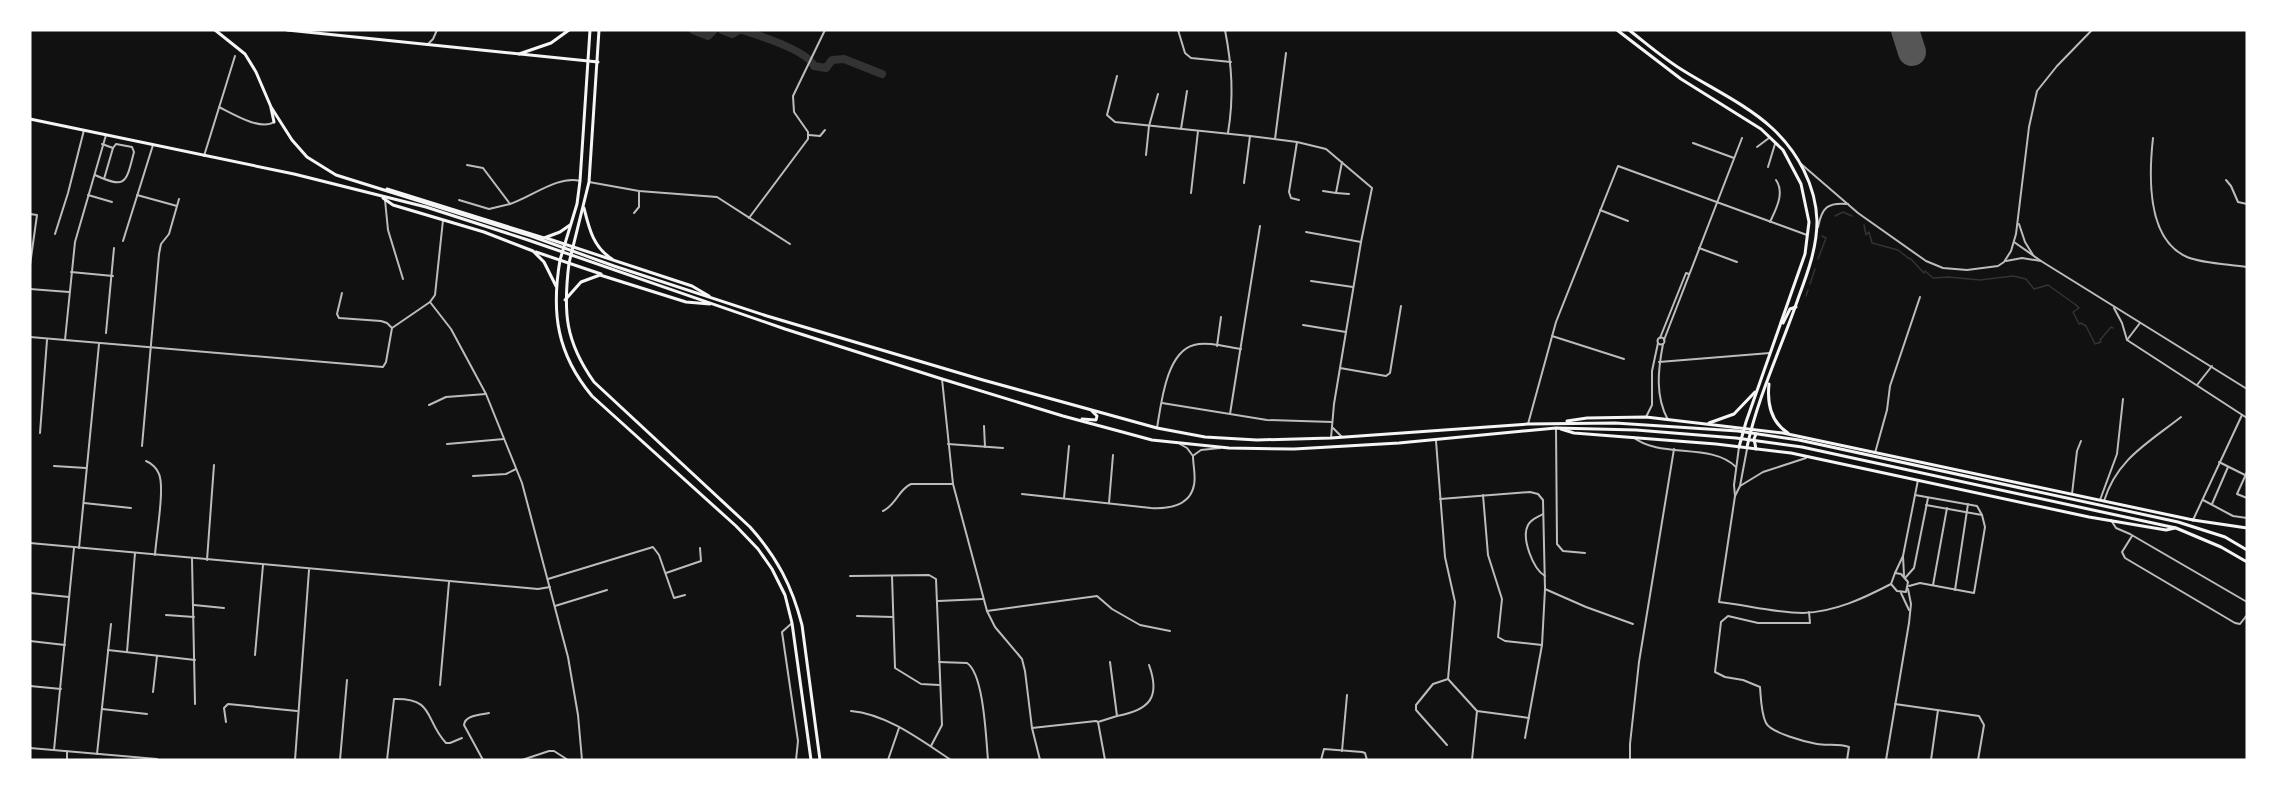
<svg xmlns="http://www.w3.org/2000/svg" width="2277" height="790" viewBox="0 0 2277 790" font-family="'Public Sans',sans-serif">
<style>
.lines{fill:none;stroke-linecap:round;stroke-linejoin:round}
.stream{stroke:#333;stroke-width:1.5}
.river{stroke:#333;stroke-width:8}
.runway{stroke:#565656;stroke-width:28}
.minor{stroke:#bcbcbc;stroke-width:2}
.tertiary{stroke:#bcbcbc;stroke-width:2}
.secondary{stroke:#f5f5f5;stroke-width:3}
.trunk{stroke:#f5f5f5;stroke-width:3}
</style>
<rect width="100%" height="100%" fill="#111"/>
<g class="lines">
<!-- stream -->
<g class="stream">
<path d="M1835,216L1843,212L1852,216"/>
<path d="M1864,225L1866,235L1869,232L1872,243L1898,250L1908,258L1911,259L1922,271L1924,273L1925,271L1933,278L1948,277L1980,280L2013,276L2026,279L2034,289L2048,285L2076,305L2079,308L2073,312L2079,324L2081,323L2086,326L2095,344L2101,342L2100,340L2111,327L2113,328"/>
<path d="M1818,259L1826,238L1822,236"/>
<path d="M1810,284L1815,269"/>
<path d="M1806,296L1808,290"/>
</g>
<!-- river -->
<g class="river">
<path d="M693,30L708,36L714,30"/>
<path d="M722,30L732,34L739,30"/>
<path d="M742,30C758,35 808,51 814,66L826,68L832,60L844,59L882,74"/>
</g>
<!-- runway -->
<path class="runway" d="M1905,30L1912,52"/>
<!-- minor -->
<g class="minor">
<path d="M1178,30L1185,53L1191,58L1231,62"/>
<path d="M1225,30C1232,66 1234,97 1228,133"/>
<path d="M427,45L433,39L437,30"/>
<path d="M1117,76L1107,115L1115,122L1250,136L1297,142L1326,149L1372,188L1361,242L1334,404L1331,438"/>
<path d="M219,107C233,114 261,131 274,122"/>
<path d="M1181,129L1187,91"/>
<path d="M809,135L820,136L825,130"/>
<path d="M2153,138C2149,174 2146,239 2187,257C2205,264 2228,264 2247,267"/>
<path d="M1275,139L1286,53"/>
<path d="M1297,142L1289,192L1291,198L1299,200"/>
<path d="M1693,143L1734,158"/>
<path d="M102,144L113,148"/>
<path d="M1757,147L1769,138"/>
<path d="M1146,155L1149,126L1158,94"/>
<path d="M204,156L235,56"/>
<path d="M467,165L483,168L510,204C531,197 559,175 580,181"/>
<path d="M1768,167L1775,144"/>
<path d="M95,175C127,190 126,182 134,152L132,147L116,144L113,148L104,179"/>
<path d="M2226,180L2231,186L2238,202L2247,204"/>
<path d="M589,182L639,191L717,197L790,244"/>
<path d="M1244,183L1250,136"/>
<path d="M1323,191L1336,193L1342,162"/>
<path d="M1191,193L1198,131"/>
<path d="M1336,193L1349,194"/>
<path d="M88,195L112,202"/>
<path d="M137,195L177,206"/>
<path d="M385,200L388,230L403,279"/>
<path d="M459,200L489,209L510,204"/>
<path d="M1600,210L1628,221"/>
<path d="M634,213L639,207V191"/>
<path d="M30,214L37,215L30,265"/>
<path d="M749,218L808,139V132L794,112L793,96L825,30"/>
<path d="M1770,222C1776,209 1785,193 1776,180"/>
<path d="M1306,232L1361,242"/>
<path d="M55,234L68,193L84,130"/>
<path d="M123,241L153,145"/>
<path d="M2014,242L2041,261L2247,389"/>
<path d="M1699,248L1737,262"/>
<path d="M71,272L113,276"/>
<path d="M1311,281L1353,287"/>
<path d="M30,289L69,292"/>
<path d="M342,293L337,314L339,318L381,321L387,323L392,328"/>
<path d="M430,302L451,329L486,394L522,483L568,657L578,715L582,760"/>
<path d="M2114,308L2122,323L2127,340L2247,418"/>
<path d="M1303,325L1346,332"/>
<path d="M106,333L114,248"/>
<path d="M1552,336L1624,359"/>
<path d="M30,337L383,367L386,362L392,328L430,302L435,295L443,220"/>
<circle cx="1661" cy="341" r="3.5"/>
<path d="M1660,338L1686,273L1689,274"/>
<path d="M65,340L75,242L106,135"/>
<path d="M1664,340L1742,138"/>
<path d="M2127,340L2140,323"/>
<path d="M1663,344C1658,370 1655,396 1668,420"/>
<path d="M1217,346L1221,317"/>
<path d="M1659,362L1770,353"/>
<path d="M1340,368L1386,376L1390,373L1401,306"/>
<path d="M942,379L953,484L987,611L995,627L1022,659L1025,671L1032,728L1040,760"/>
<path d="M2197,385L2212,366"/>
<path d="M1162,403L1267,420L1332,422"/>
<path d="M429,405L446,397L486,394"/>
<path d="M1230,414L1260,226"/>
<path d="M1646,417L1652,405V371L1658,343"/>
<path d="M1528,424L1556,322L1618,166L1807,235"/>
<path d="M984,426L985,447"/>
<path d="M1157,428C1161,405 1166,352 1194,345C1207,341 1227,347 1241,349"/>
<path d="M1333,428L1342,437"/>
<path d="M1556,428L1557,544L1563,551L1585,553"/>
<path d="M40,433L47,340"/>
<path d="M1436,441L1445,557L1455,602L1448,679L1477,711L1529,718"/>
<path d="M447,444L504,439"/>
<path d="M948,444L1003,448"/>
<path d="M1180,444L1187,448L1193,456"/>
<path d="M142,446L159,254L161,244L169,234L179,199"/>
<path d="M1875,453L1887,410L1890,386L1920,297"/>
<path d="M1194,455L1201,450L1220,448"/>
<path d="M146,461C151,463 157,468 159,474C165,488 156,537 155,555"/>
<path d="M2219,462L2245,475"/>
<path d="M54,466L86,468"/>
<path d="M2247,472L2237,494L2247,498"/>
<path d="M473,476L506,474L516,469"/>
<path d="M1022,494L1151,508C1168,509 1190,506 1194,485C1196,476 1193,465 1193,456"/>
<path d="M2072,494L2077,451L2081,441"/>
<path d="M1483,495L1488,555L1502,599L1498,637L1505,641L1542,645"/>
<path d="M1064,498L1069,446"/>
<path d="M1440,499L1530,492L1538,494L1543,500L1545,589L1542,645L1525,738"/>
<path d="M2100,500L2117,454L2123,399"/>
<path d="M2203,500L2233,516L2247,518"/>
<path d="M2104,501C2117,459 2148,443 2181,417"/>
<path d="M84,503L131,508"/>
<path d="M1109,503L1113,455"/>
<path d="M2212,504L2228,467"/>
<path d="M1926,505L1982,515"/>
<path d="M883,511C897,504 898,490 911,484H953"/>
<path d="M1543,514C1538,517 1531,519 1528,525C1521,538 1533,569 1545,576"/>
<path d="M2111,520L2116,528L2130,534L2247,602"/>
<path d="M2193,520L2242,415"/>
<path d="M2132,536L2122,552L2125,558L2235,623L2240,624L2247,615"/>
<path d="M30,543L538,589L550,587"/>
<path d="M79,548L99,344"/>
<path d="M192,559L195,704"/>
<path d="M207,560L214,465"/>
<path d="M666,573L701,561L700,548"/>
<path d="M850,576L929,575L936,579L942,725L931,746"/>
<path d="M892,576L895,668L921,684L939,685"/>
<path d="M1905,578L1914,568L1928,498"/>
<path d="M548,579L653,547L659,555L674,598L685,595"/>
<path d="M1933,585L1947,508"/>
<path d="M1909,586L1920,583L1974,593L1985,527L1982,515L1977,506L1915,495"/>
<path d="M1545,589L1586,607L1633,624"/>
<path d="M1955,590L1968,504"/>
<path d="M30,593L69,597"/>
<path d="M938,601L983,599"/>
<path d="M194,605L224,608"/>
<path d="M555,606L607,590"/>
<path d="M987,611L1097,596L1112,609L1140,625L1170,631"/>
<path d="M1809,612L1810,623H1758L1728,616L1721,622L1715,672L1725,677L1743,680L1760,687C1761,699 1761,713 1766,723C1771,733 1806,742 1817,744C1827,746 1838,743 1849,747L1847,760"/>
<path d="M166,615L194,617"/>
<path d="M857,616L893,617"/>
<path d="M792,623L782,632L798,741L796,760"/>
<path d="M30,641L65,645"/>
<path d="M2247,642V649"/>
<path d="M108,650L195,660"/>
<path d="M127,652L135,553"/>
<path d="M255,655L263,565"/>
<path d="M939,662L967,663C984,674 986,739 988,760"/>
<path d="M440,685L449,582"/>
<path d="M30,686L61,689"/>
<path d="M153,692L157,656"/>
<path d="M1895,704L1979,716L1984,725L1978,760"/>
<path d="M102,709L147,714"/>
<path d="M851,711C887,714 922,741 951,760"/>
<path d="M1117,716C1149,710 1161,698 1149,665"/>
<path d="M226,722L224,708L228,704L297,711"/>
<path d="M1098,722L1117,716L1110,662"/>
<path d="M1032,728L1096,721L1098,722L1105,760"/>
<path d="M1447,745L1416,710V705L1433,684L1448,679"/>
<path d="M30,748L157,759"/>
<path d="M54,750L74,548"/>
<path d="M1342,751L1347,695"/>
<path d="M97,754L111,624"/>
<path d="M67,760V751"/>
<path d="M295,760L309,570"/>
<path d="M340,760L347,680"/>
<path d="M387,760L394,699C435,698 424,719 446,743H450L462,738"/>
<path d="M483,760L464,725C465,715 480,715 489,713"/>
<path d="M522,760L549,751H554L568,760"/>
<path d="M888,760L899,728"/>
<path d="M1321,760L1324,749L1362,752L1365,753L1367,760"/>
<path d="M1472,760L1477,711"/>
<path d="M1630,760V744L1639,662L1674,449"/>
<path d="M1931,760L1938,710"/>
</g>
<!-- tertiary -->
<g class="tertiary">
<path d="M1800,163L1858,213L1926,261L1943,268L1967,270L1998,266L2004,262L2011,251L2016,234L2029,127L2037,91L2057,66L2092,30"/>
<path d="M2019,224L2025,242L2033,255"/>
<path d="M1818,227C1822,207 1828,202 1848,204"/>
<path d="M2006,261L2022,258L2041,261"/>
<path d="M1633,437C1660,459 1711,442 1736,467"/>
<path d="M1747,449L1740,486L1735,496L1719,602C1746,605 1776,613 1803,613C1835,612 1864,598 1891,584"/>
<path d="M1740,486L1763,472L1806,458"/>
<path d="M1735,496L1734,485L1739,447"/>
<path d="M1903,556L1904,576"/>
<path d="M1895,573L1903,556L1918,480"/>
<path d="M1895,573L1901,574L1908,582L1906,592L1897,591L1891,584Z"/>
<path d="M1901,593L1909,610"/>
<path d="M1886,760L1909,623L1911,604L1908,589"/>
</g>
<!-- secondary -->
<g class="secondary">
<path d="M560,260C551,313 557,354 592,396L736,526L758,549L772,569L785,595L792,623L811,760"/>
<path d="M569,263C563,312 565,341 594,382L750,527C777,557 792,586 802,625L820,760"/>
<path d="M2193,520L2247,528"/>
</g>
<!-- trunk -->
<g class="trunk">
<path d="M215,30L245,54L256,72L271,107L292,140L307,157L336,175L531,236L614,266L767,316L983,380L1157,428L1205,437L1257,440L1331,438L1528,424L1615,423L1738,431L1799,440L2178,522L2225,537L2247,550"/>
<path d="M287,30L598,62"/>
<path d="M1617,30L1681,79L1761,129L1783,150L1801,184L1809,222L1805,254L1746,422L1739,447"/>
<path d="M1629,30C1647,44 1664,59 1684,71C1713,89 1747,105 1772,128C1798,152 1816,186 1817,221C1817,247 1808,272 1799,296C1782,346 1758,396 1747,447"/>
<path d="M519,54L551,43L569,30"/>
<path d="M271,108L274,122"/>
<path d="M30,119L294,174L426,207L528,240L785,329L942,379L1063,416L1152,440L1229,448L1294,449L1399,443L1556,428L1636,430L1736,438L1802,447L2176,528L2221,547L2247,562"/>
<path d="M387,189L544,238L560,232L570,225"/>
<path d="M383,198L393,205L484,232L533,251L544,262L556,286"/>
<path d="M584,208C589,228 593,247 612,259"/>
<path d="M546,238L692,286L709,296"/>
<path d="M536,252L601,274"/>
<path d="M560,260L577,204L580,181L590,30"/>
<path d="M569,263L589,182L599,30"/>
<path d="M565,300L581,282L600,275L686,302L710,304"/>
<path d="M1783,323L1790,309L1796,307"/>
<path d="M1769,384C1767,403 1771,422 1788,433"/>
<path d="M1082,419L1096,420L1097,416L1092,411"/>
<path d="M1567,421L1587,418L1646,417L1783,433L2193,520"/>
<path d="M1709,423L1734,414L1755,392"/>
<path d="M1561,429L1574,433L1716,444L1791,453L2089,517L2166,530L2175,528"/>
<path d="M1756,434L1754,439L1756,449"/>
</g>
</g>
<!-- border -->
<rect width="2277" height="790" fill="none" stroke="#ffffff" stroke-width="63"/>
</svg>
